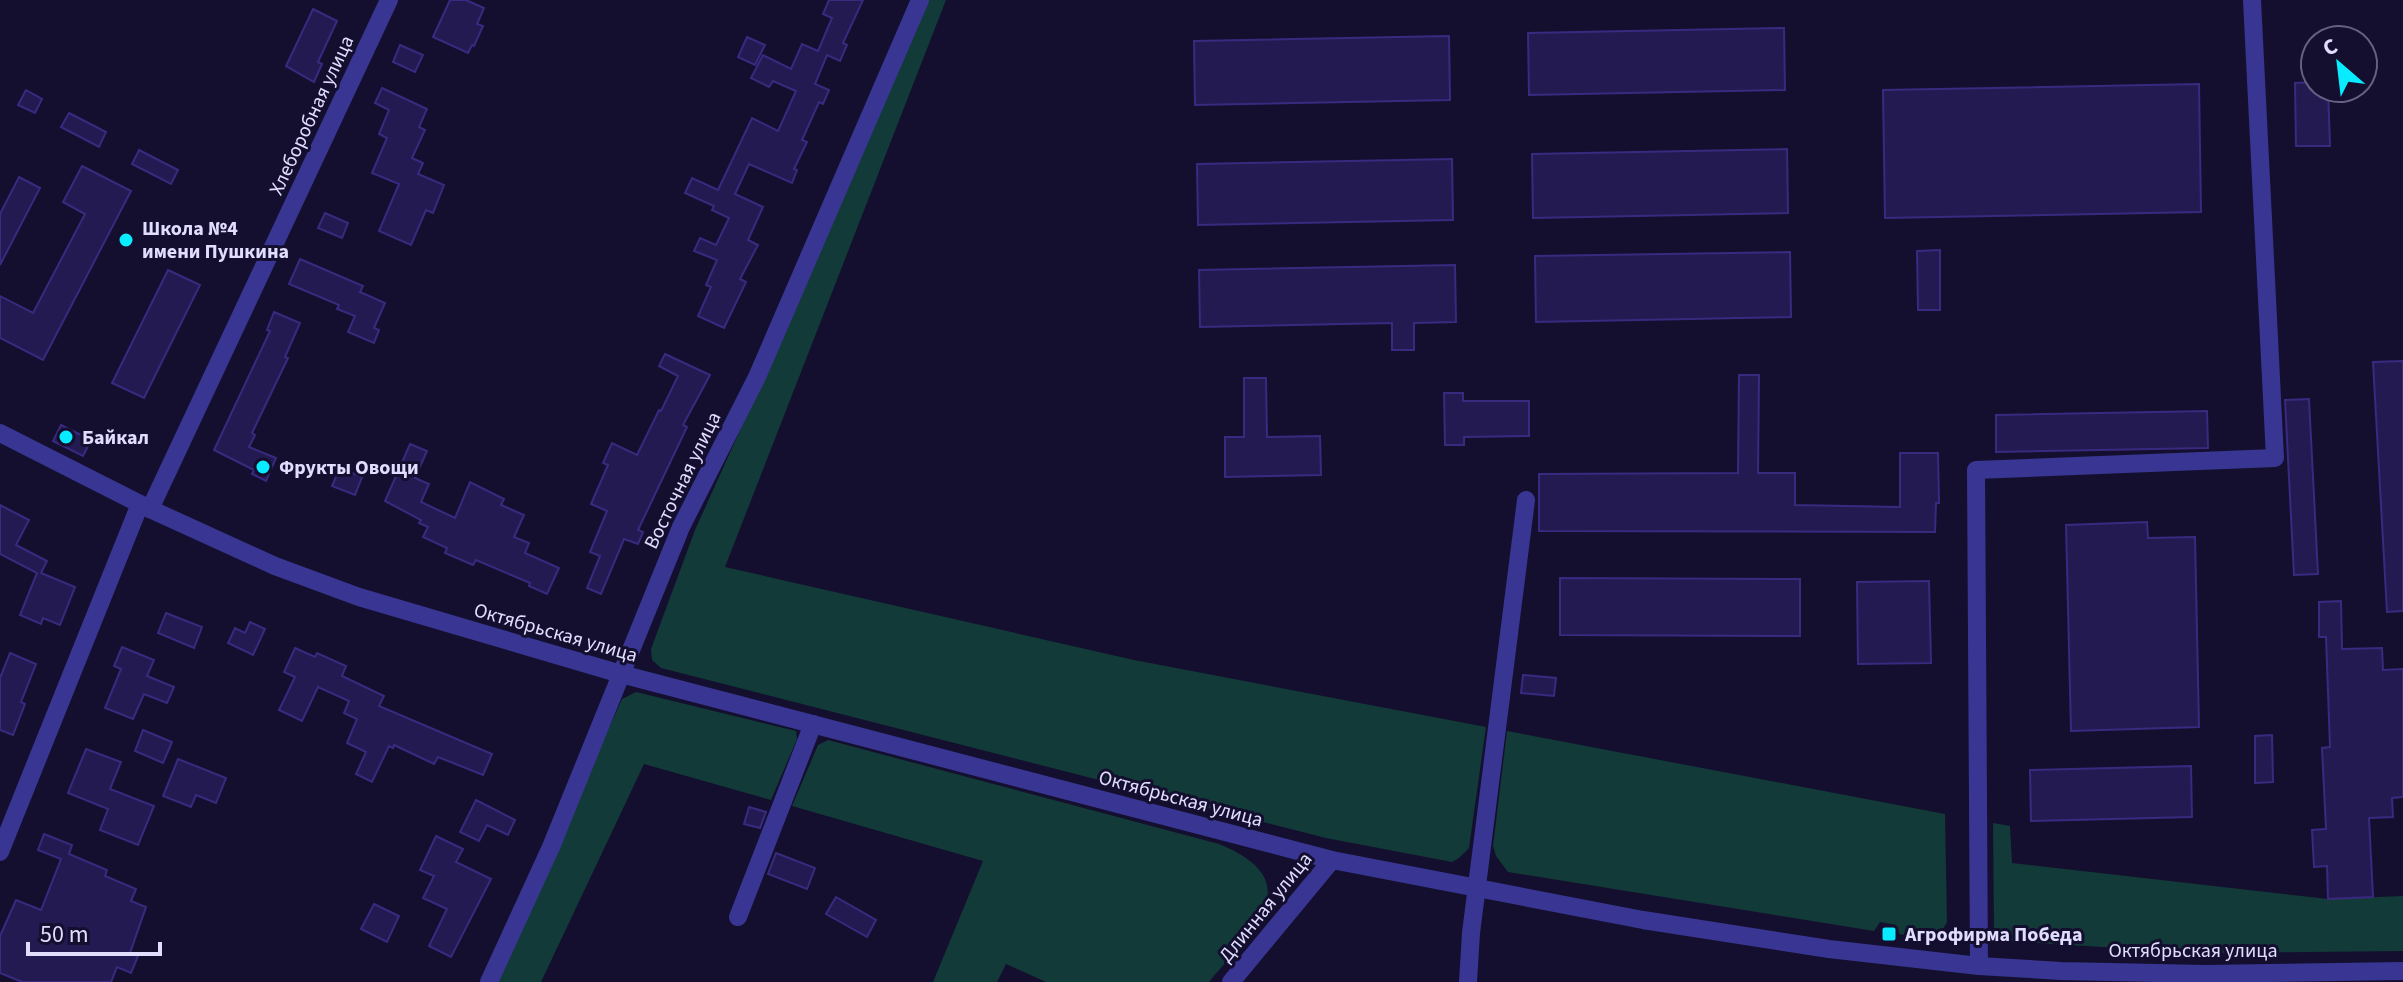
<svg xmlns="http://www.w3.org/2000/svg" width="2403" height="982" viewBox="0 0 2403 982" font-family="'Source Sans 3',sans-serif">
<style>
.grass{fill:#123a38}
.building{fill:#241a52;stroke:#392a80;stroke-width:2}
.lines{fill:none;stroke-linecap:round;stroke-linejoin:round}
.minor{stroke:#383692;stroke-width:18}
.poi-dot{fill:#09ebff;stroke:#140f2f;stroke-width:3}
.labels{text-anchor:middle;stroke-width:6;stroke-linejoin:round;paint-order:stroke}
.street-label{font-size:20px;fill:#e1ddff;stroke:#140f2f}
.poi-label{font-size:20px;font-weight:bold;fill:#e1ddff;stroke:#140f2f;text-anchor:start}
</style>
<rect width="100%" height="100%" fill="#140f2f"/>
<!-- grass -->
<g class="grass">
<path d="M927,0H946L725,567L1134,660L1486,727L1469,848L1459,858L1452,862L1326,838L661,668L652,660L651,649L695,530L779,344Z"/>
<path d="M636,692L796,731L797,739L771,800L644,764L541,982H495L622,699Z"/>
<path d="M1507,731L1945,814L1947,922L1941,933L1933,940L1899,934L1896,925L1880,922L1874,931L1508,872L1496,856L1493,846Z"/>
<path d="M828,740L1219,844C1312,882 1251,931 1209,982H1046L1006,964L997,982H933L983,861L792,806L818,745Z"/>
<path d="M1993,823L2010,826L2012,863L2328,899L2403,896V951L2203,953L2004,941L1997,937L1994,930Z"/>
</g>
<!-- building -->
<g class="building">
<path d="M450,0H466L484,8L477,24L483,26L474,46L472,45L468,53L433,37Z"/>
<path d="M829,0H863L843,43L847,45L840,61L827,55L815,84L829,90L823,104L819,102L802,140L807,142L794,169L797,170L792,183L749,164L735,194L763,207L748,240L758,245L740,279L746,282L724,328L698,316L711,287L706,285L717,260L694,251L700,238L716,245L729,218L712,210L714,206L685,193L692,178L718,190L752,118L778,131L796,91L773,81L769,87L751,78L763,55L791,69L802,44L818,51L832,18L823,14Z"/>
<path d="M313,9L337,21L318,62L322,64L314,82L286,66Z"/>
<path d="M1784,28L1785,90L1529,95L1528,33Z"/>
<path d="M1449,36L1450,100L1195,105L1194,41Z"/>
<path d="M747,37L765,45L755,65L738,57Z"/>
<path d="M400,45L423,55L415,72L393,62Z"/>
<path d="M2315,82V88H2328L2330,146H2296L2295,83Z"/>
<path d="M2199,84L2201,212L1885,218L1883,90Z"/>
<path d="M382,88L427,109L419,127L425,130L412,158L423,163L418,174L444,185L433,213L426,210L411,245L379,231L399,184L372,173L387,138L379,134L389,110L375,103Z"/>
<path d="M26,90L42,99L35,113L18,105Z"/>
<path d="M69,113L106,132L99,147L61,127Z"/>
<path d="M1787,149L1788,213L1533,218L1532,154Z"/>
<path d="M139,150L178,170L171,184L132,164Z"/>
<path d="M1452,159L1453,220L1198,225L1197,164Z"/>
<path d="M82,166L131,191L43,360L0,338V296L33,313L85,214L63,202Z"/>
<path d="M19,177L40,188L0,265V214Z"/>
<path d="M325,213L348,223L342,238L318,228Z"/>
<path d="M1940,250V310H1918L1917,251Z"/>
<path d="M1790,252L1791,317L1536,322L1535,256Z"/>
<path d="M300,259L363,286L360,292L385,303L374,328L379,330L374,343L348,332L355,316L337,309L339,305L289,284Z"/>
<path d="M1455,265L1456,322L1414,323V350H1392V323L1200,327L1199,270Z"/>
<path d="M168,270L200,285L144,398L112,383Z"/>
<path d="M274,312L300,323L285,357L288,358L252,433L255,435L249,447L276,458L266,481L252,474L254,470L214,450L270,331L267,330Z"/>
<path d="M665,354L710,375L683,425L687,427L638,530L643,532L638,544L624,539L601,594L587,588L600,556L590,552L607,511L591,504L608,465L603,463L612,443L637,455L659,410L661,411L678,376L659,366Z"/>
<path d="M2403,361V611L2387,612L2373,362Z"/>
<path d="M1739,375H1759L1758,473H1795V505L1900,507V453H1938L1939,503H1936L1935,532L1539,531V474L1738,473Z"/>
<path d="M1244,378H1266L1267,437L1320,436L1321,475L1225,477V437H1244Z"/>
<path d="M1444,393H1463V401H1529V436L1464,437V445H1445Z"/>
<path d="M2309,399L2318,574L2294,575L2285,400Z"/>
<path d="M2207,411L2208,448L1996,452V415Z"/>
<path d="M61,425L91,440L83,456L53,441Z"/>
<path d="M410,444L427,451L415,478L429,484L421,502L455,518L470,482L504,499L501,505L524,515L514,537L529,543L525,553L559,568L547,594L529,586L530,583L476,560L473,565L445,553L447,548L423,537L428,527L419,523L421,520L385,501Z"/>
<path d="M340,468L362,477L355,495L332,486Z"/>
<path d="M0,505L29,520L16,545L47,561L41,573L75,587L60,625L43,618L41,624L20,615L37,573L0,554Z"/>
<path d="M2147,522L2148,538L2195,537L2199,727L2071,731L2066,525Z"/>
<path d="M1560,578L1800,579V636L1560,635Z"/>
<path d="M1929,581L1931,663L1858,664L1857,582Z"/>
<path d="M2341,601L2342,649L2382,648L2383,670L2403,669V797L2392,798L2393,817L2369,818L2373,897L2328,899L2327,866L2314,867L2312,830L2326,829L2322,748L2330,747L2326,637H2319V602Z"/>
<path d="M166,613L202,627L194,648L158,633Z"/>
<path d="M250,622L265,629L253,655L228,643L235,628L245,633Z"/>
<path d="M122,647L154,660L147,676L174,687L167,703L144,694L133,719L105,708L121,669L114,666Z"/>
<path d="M295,648L315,657L317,653L346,666L342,676L384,696L379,706L492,754L483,775L438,757L434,764L394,745L393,748L389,746L372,782L356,774L366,752L347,743L357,719L344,713L349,701L318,687L302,721L279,710L295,677L284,672Z"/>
<path d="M10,653L36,664L21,702L25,704L13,735L0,730V678Z"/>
<path d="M1523,675L1556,678L1554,696L1521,693Z"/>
<path d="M143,730L172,742L163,763L135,751Z"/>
<path d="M2272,735L2273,782L2255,783V736Z"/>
<path d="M86,749L121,762L110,789L154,806L138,845L100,830L108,809L68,793Z"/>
<path d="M178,759L226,778L216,803L196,795L191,807L163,796Z"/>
<path d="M2191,766L2192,817L2031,821L2030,770Z"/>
<path d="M476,800L515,820L508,835L487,825L479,841L460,832Z"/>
<path d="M749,807L766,812L760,828L744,824Z"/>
<path d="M44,834L72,845L69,854L107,870L105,876L136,889L131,901L146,907L130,953L138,956L131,973L117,967L111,982H22L0,973V936L16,900L41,910L61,859L38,850Z"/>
<path d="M436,836L463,849L456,862L491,879L451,957L429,946L447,909L423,898L434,876L420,870Z"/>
<path d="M776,853L815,868L807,889L768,874Z"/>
<path d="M836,897L876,920L867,937L826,914Z"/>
<path d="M374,904L399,916L387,942L361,929Z"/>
</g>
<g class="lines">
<!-- minor -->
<g class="minor">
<path d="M0,433L150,509L275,566L359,597L621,674L1332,860L1643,920L1829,949L1979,966L2061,971L2205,974L2403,971"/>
<path d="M150,509L389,0"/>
<path d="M0,852L140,504"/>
<path d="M738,917L813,724"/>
<path d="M1979,966L1976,470L2275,458L2252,0"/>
<path d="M489,982L551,847L681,527L757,377L920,0"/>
<path d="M1231,982L1332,860"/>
<path d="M1468,982L1471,933L1526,500"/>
</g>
</g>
<!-- markers -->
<g class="poi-dot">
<circle cx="126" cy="240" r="8"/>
<circle cx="66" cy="437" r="8"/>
<circle cx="263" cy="467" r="8"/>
<rect x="1881" y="926" width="16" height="16" rx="4"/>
</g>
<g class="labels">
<!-- street labels -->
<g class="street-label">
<text transform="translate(311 115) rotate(-65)" y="7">Хлеборобная улица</text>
<text transform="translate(682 480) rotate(-64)" y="7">Восточная улица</text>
<text transform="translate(556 632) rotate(16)" y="7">Октябрьская улица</text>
<text transform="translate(1181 798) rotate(15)" y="7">Октябрьская улица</text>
<text transform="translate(1265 907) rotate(-51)" y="7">Длинная улица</text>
<text x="2193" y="957">Октябрьская улица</text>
</g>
<!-- poi labels -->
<g class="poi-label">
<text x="142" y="235">Школа №4<tspan x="142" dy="23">имени Пушкина</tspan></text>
<text x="82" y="444">Байкал</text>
<text x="279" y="474">Фрукты Овощи</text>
<text x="1905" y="941">Агрофирма Победа</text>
</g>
</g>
<!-- north arrow -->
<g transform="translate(2339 64) rotate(332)"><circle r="38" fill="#140f2f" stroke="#666182" stroke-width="2"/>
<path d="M0-6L14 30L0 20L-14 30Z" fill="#09ebff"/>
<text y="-12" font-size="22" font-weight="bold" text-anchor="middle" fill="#e1ddff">С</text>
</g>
<!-- scale -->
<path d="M28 942v12h132v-12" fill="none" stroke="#e1ddff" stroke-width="4"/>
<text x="40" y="942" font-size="24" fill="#e1ddff" stroke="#140f2f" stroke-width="6" paint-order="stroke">50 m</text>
</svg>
